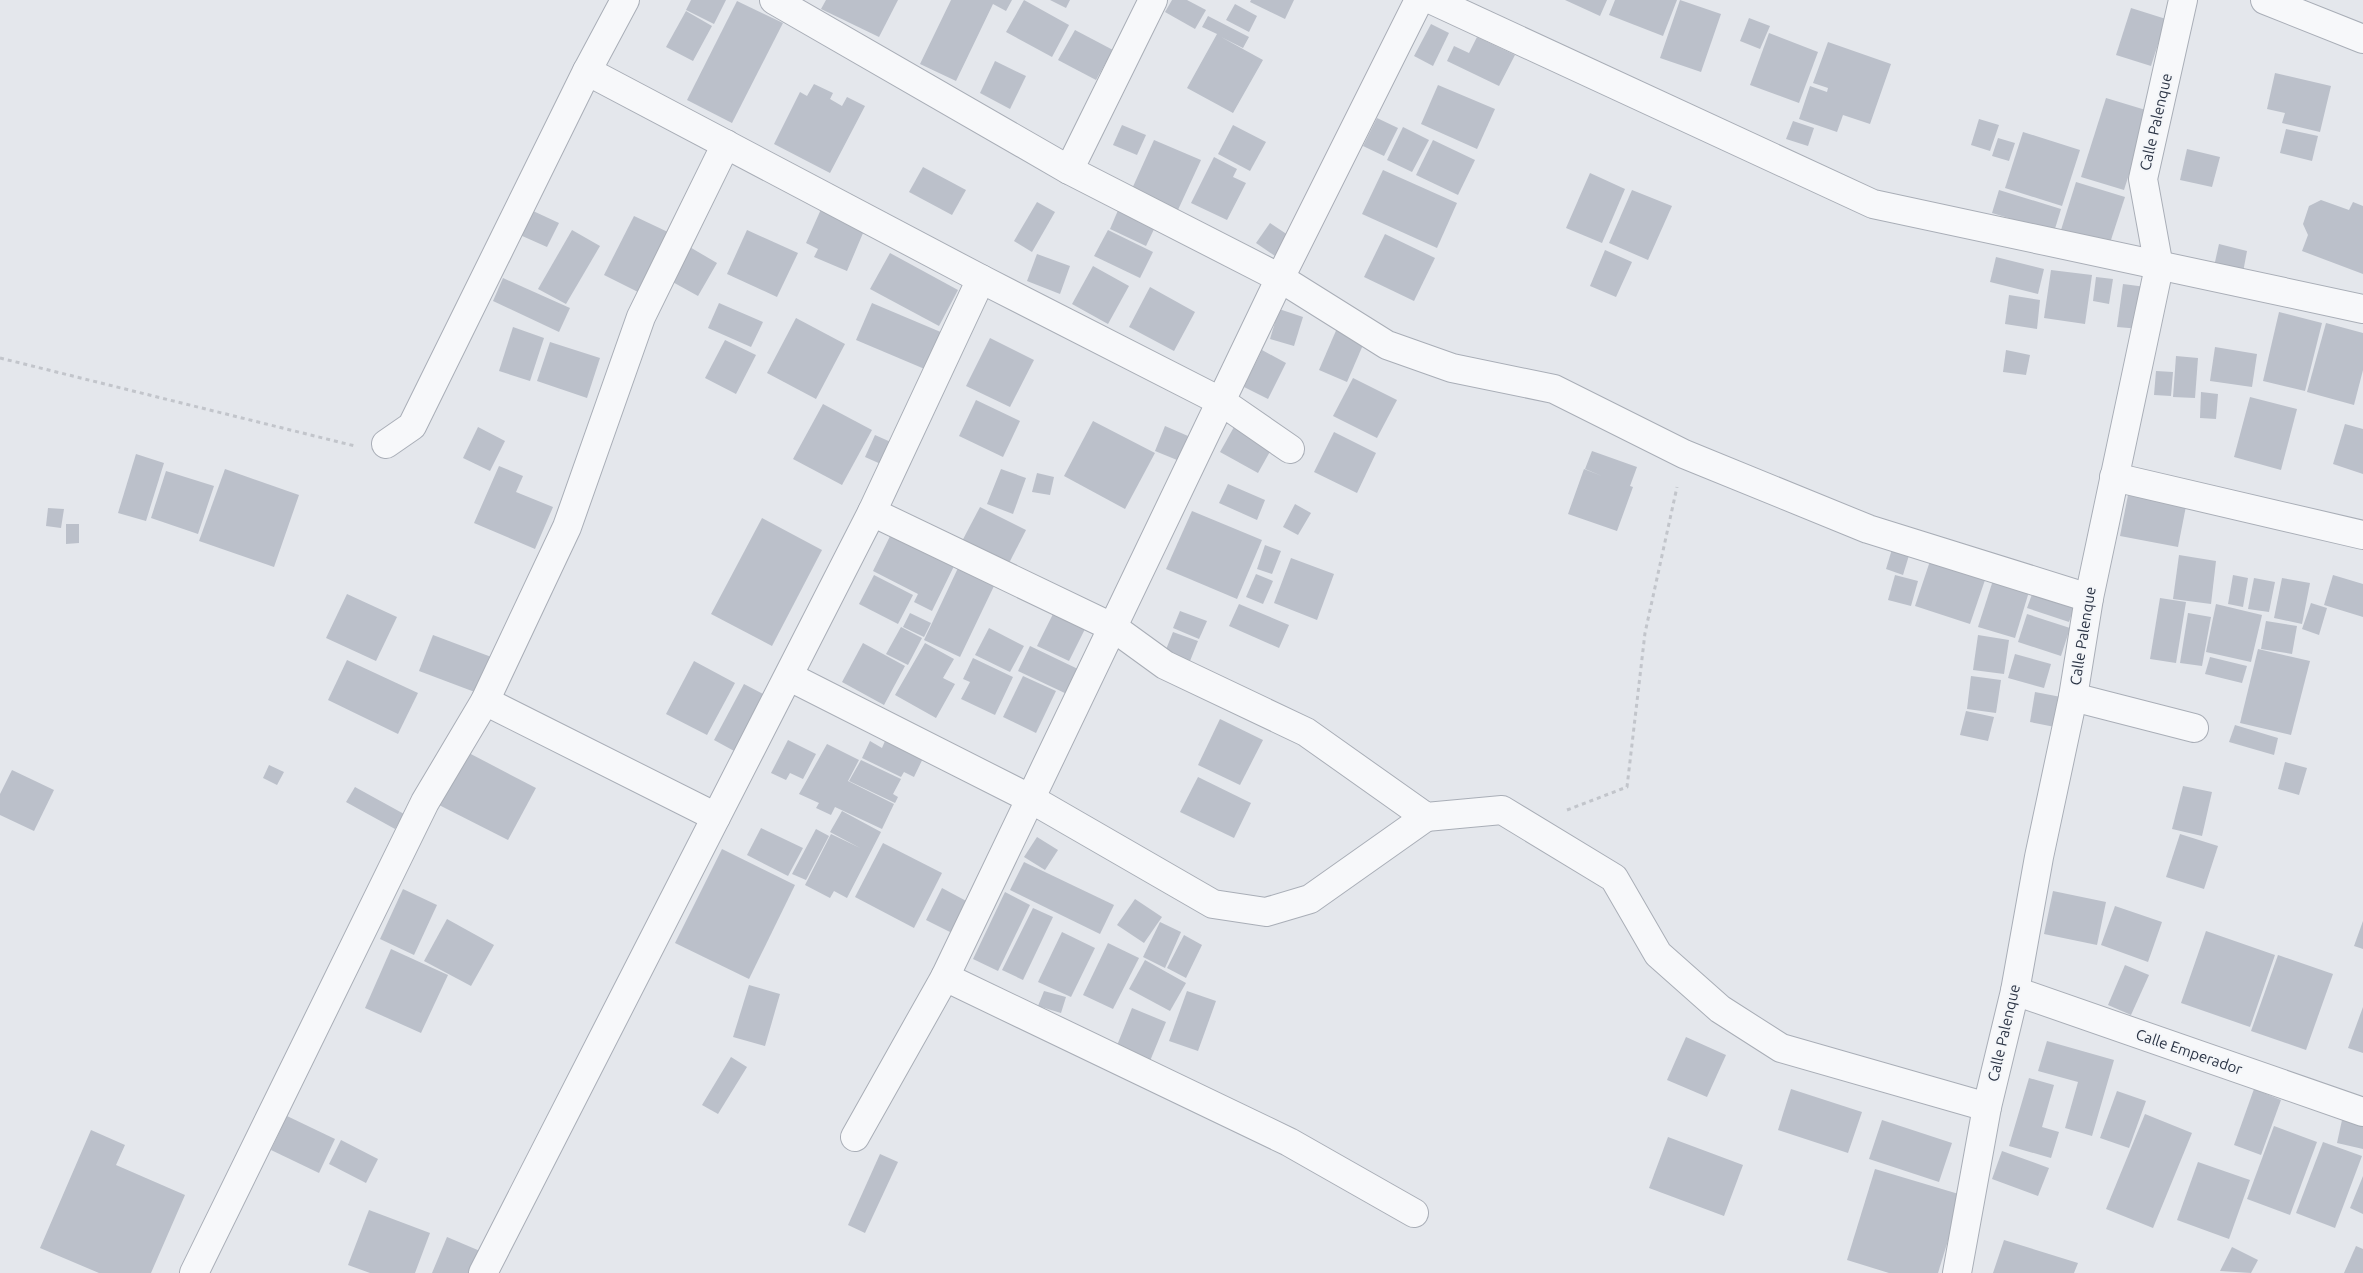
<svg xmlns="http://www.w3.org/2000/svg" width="2363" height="1273" viewBox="0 0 2363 1273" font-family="Ubuntu,sans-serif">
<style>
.building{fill:#bbc0ca}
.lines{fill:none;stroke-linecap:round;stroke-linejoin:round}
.minor-casing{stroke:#a9aeb7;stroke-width:30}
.path{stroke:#c2c5cb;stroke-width:3;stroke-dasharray:4 4;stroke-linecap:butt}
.minor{stroke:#f7f8fa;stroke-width:28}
.labels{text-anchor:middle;stroke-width:4;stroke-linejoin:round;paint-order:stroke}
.street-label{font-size:15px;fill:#2b3445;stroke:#f4f6f9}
</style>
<rect width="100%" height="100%" fill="#e4e7ec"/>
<!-- building -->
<g class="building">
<path d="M691,0H726L714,24L686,10Z"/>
<path d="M826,0H898L879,37L821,9Z"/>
<path d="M951,0H1012L1006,11L993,4L956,81L920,64Z"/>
<path d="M1024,0L1069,25L1052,57L1006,32Z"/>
<path d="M1050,0H1070L1066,8Z"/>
<path d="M1172,0H1187L1206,10L1195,29L1165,12Z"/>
<path d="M1251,0H1294L1285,19L1250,2Z"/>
<path d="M1565,0H1607L1600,16Z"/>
<path d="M1615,0H1677L1663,36L1609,15Z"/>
<path d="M1680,0L1721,14L1701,72L1660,58Z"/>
<path d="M737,1L783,23L732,123L687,100Z"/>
<path d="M1235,4L1257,16L1249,32L1226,20Z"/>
<path d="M2131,8L2166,19L2151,66L2116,55Z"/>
<path d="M686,11L712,26L693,61L666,47Z"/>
<path d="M1208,16L1249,37L1243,48L1221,37L1263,60L1233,113L1187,88L1217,34L1202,27Z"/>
<path d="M1749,18L1770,26L1760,49L1740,41Z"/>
<path d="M1431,24L1449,33L1433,66L1414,56Z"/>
<path d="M1075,30L1113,50L1096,80L1058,60Z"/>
<path d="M1769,33L1818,52L1799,103L1750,85Z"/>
<path d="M1477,37L1515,55L1499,86L1447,61L1454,46L1469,53Z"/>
<path d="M1828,42L1891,64L1870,124L1843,115L1837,132L1799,119L1810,86L1827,92L1828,88L1813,83Z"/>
<path d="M995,61L1026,76L1010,109L980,93Z"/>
<path d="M2275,73L2331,86L2320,132L2282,123L2285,113L2267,109Z"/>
<path d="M814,84L833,93L830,99L842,106L847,97L865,106L830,173L774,144L800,92L807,96Z"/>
<path d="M1438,85L1495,109L1477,149L1421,124Z"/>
<path d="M2106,98L2149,111L2124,190L2081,177Z"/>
<path d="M1377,118L1398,128L1384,156L1363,146Z"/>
<path d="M1979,119L1999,125L1990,151L1971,145Z"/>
<path d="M1793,121L1814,128L1808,146L1786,139Z"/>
<path d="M1122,125L1146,135L1137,155L1113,145Z"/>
<path d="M1233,125L1266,142L1250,171L1218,154Z"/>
<path d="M1403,127L1429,140L1412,172L1387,160Z"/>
<path d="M2286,129L2318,136L2312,161L2280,153Z"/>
<path d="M2023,132L2080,150L2062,206L2005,188Z"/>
<path d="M1998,138L2015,143L2009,161L1992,156Z"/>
<path d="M1154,140L1201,160L1177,212L1131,191Z"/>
<path d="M1433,140L1475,160L1458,195L1416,175Z"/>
<path d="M2187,149L2220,157L2212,187L2180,180Z"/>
<path d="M1214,157L1237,169L1233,177L1246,183L1227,220L1191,203Z"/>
<path d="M923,167L966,190L952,215L909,192Z"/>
<path d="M1383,170L1457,203L1437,248L1362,214Z"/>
<path d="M1590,173L1625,189L1602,243L1566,228Z"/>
<path d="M2076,182L2125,197L2109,246L2061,230Z"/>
<path d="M1632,190L1672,206L1648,260L1609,243Z"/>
<path d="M1999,190L2061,209L2054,232L1992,213Z"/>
<path d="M2321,200L2349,210L2353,202L2363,206V274L2302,251L2308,235L2303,224L2309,206Z"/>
<path d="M1037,202L1055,212L1032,252L1014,241Z"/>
<path d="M822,207L866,226L847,271L814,257L818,249L806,243Z"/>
<path d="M1119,208L1156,225L1146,246L1110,229Z"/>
<path d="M531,210L559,223L547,247L520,235Z"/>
<path d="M634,216L670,233L640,293L604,275Z"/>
<path d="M1270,223L1288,235L1275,256L1256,243Z"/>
<path d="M572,230L600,246L566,304L538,289Z"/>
<path d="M747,230L798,253L777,297L727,274Z"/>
<path d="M1108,230L1153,252L1140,278L1094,256Z"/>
<path d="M1385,234L1435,258L1414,301L1364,277Z"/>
<path d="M2219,244L2247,251L2242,278L2213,271Z"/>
<path d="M688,246L717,263L698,296L669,280Z"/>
<path d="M1605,250L1632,262L1616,297L1590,286Z"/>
<path d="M890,253L958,290L939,326L870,289Z"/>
<path d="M1037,254L1070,266L1060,294L1027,281Z"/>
<path d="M1996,257L2044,269L2038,294L1990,282Z"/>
<path d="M1093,266L1129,286L1108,324L1072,304Z"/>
<path d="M2051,270L2092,275L2085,324L2044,318Z"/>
<path d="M2096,277L2113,279L2109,304L2093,301Z"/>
<path d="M503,278L570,308L559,332L493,301Z"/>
<path d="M2123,284L2146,287L2141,329L2117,327Z"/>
<path d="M1150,287L1195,312L1174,351L1129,327Z"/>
<path d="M2009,295L2040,300L2037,329L2005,324Z"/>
<path d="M719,303L763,322L751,347L708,328Z"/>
<path d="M872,303L943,333L927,370L856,340Z"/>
<path d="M1279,309L1303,317L1294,346L1270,339Z"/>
<path d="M2279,312L2322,323L2305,391L2263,381Z"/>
<path d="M796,318L845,344L816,399L767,373Z"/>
<path d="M2326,323L2363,333V370L2354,405L2307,392Z"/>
<path d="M1338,326L1366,338L1347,382L1319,370Z"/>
<path d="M513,327L544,338L530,381L499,371Z"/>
<path d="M990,338L1034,360L1010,407L966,386Z"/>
<path d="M725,340L756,355L736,394L705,378Z"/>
<path d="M550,342L600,358L587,398L537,381Z"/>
<path d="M2215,347L2257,354L2252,387L2210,381Z"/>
<path d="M1262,350L1286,363L1268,399L1244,387Z"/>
<path d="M2006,350L2030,355L2026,375L2003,372Z"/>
<path d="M2176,356L2198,358L2195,398L2173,397Z"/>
<path d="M2156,371L2173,372L2171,396L2154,395Z"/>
<path d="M1353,378L1397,400L1377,438L1333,416Z"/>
<path d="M2201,392L2218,394L2216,419L2200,418Z"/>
<path d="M2250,397L2297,409L2281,470L2234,457Z"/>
<path d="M976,400L1020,421L1003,457L959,436Z"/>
<path d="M823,404L872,430L842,485L793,459Z"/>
<path d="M1093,421L1155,453L1125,509L1064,476Z"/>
<path d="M2345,424L2363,429V474L2333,464Z"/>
<path d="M1165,426L1188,436L1177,460L1155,451Z"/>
<path d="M478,427L505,441L490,471L463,458Z"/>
<path d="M1234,427L1272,448L1258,473L1220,452Z"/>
<path d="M1334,432L1376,453L1357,493L1314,472Z"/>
<path d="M875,435L893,443L883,465L865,457Z"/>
<path d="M1592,451L1637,467L1630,486L1633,487L1617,531L1568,514L1584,469L1602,476L1585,469Z"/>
<path d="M136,454L164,463L146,521L118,513Z"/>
<path d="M499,466L523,476L516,492L553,507L535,549L474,523Z"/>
<path d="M225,469L299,495L274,567L199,541Z"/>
<path d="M1001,469L1026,478L1013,514L987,504Z"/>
<path d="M166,471L214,486L198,534L151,518Z"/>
<path d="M1037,473L1054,477L1050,495L1032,492Z"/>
<path d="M1228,484L1265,500L1257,520L1219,503Z"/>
<path d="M2129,490L2187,501L2178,547L2120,536Z"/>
<path d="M1295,504L1311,513L1298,535L1283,527Z"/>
<path d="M980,507L1026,530L1006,569L960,545Z"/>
<path d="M48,508L64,509L61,528L46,526Z"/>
<path d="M1192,511L1262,540L1237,599L1166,569Z"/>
<path d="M762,518L822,550L772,646L711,614Z"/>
<path d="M66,524H79V543L66,544Z"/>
<path d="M894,528L957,560L932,611L914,602L918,594L873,571Z"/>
<path d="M1265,545L1281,551L1272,574L1257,569Z"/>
<path d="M1893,546L1910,552L1903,575L1886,569Z"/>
<path d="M2179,555L2216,561L2211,604L2173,599Z"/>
<path d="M1291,558L1334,574L1317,620L1274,603Z"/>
<path d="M1930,561L1985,580L1970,624L1915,606Z"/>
<path d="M958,568L994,586L960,657L924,640Z"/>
<path d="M1256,574L1273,581L1263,604L1246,597Z"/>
<path d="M1995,574L2031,585L2015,638L1978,627Z"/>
<path d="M874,575L913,595L898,624L859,604Z"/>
<path d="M1895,575L1918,581L1911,606L1888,600Z"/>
<path d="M2233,575L2248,578L2243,607L2228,604Z"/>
<path d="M2333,575L2363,584V617L2324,605Z"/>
<path d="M2254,578L2275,582L2269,612L2248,609Z"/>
<path d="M2282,578L2310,583L2302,624L2274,618Z"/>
<path d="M2035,586L2077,600L2069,622L2027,608Z"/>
<path d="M347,594L397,617L376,661L326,638Z"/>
<path d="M2160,598L2186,602L2176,663L2150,659Z"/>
<path d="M2311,603L2327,608L2319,635L2302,629Z"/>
<path d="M1239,604L1289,625L1279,648L1229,626Z"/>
<path d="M2216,604L2262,615L2251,662L2206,652Z"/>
<path d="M1057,606L1089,621L1069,661L1037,646Z"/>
<path d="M1180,611L1207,621L1199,639L1173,628Z"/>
<path d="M910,613L931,623L924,637L903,627Z"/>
<path d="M2188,613L2211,617L2202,666L2180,663Z"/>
<path d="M2027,614L2070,628L2061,656L2018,642Z"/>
<path d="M2266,621L2297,626L2292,654L2261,649Z"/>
<path d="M901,627L922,638L908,665L886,654Z"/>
<path d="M989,628L1024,646L1010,672L975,655Z"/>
<path d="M1173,632L1198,641L1190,661L1165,652Z"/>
<path d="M433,635L494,658L480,694L419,671Z"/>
<path d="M1978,635L2009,640L2004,674L1973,670Z"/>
<path d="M863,643L905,666L884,705L842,682Z"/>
<path d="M925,643L954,659L943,678L955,684L936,718L895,695Z"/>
<path d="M1030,646L1080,670L1069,695L1018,671Z"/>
<path d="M2258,649L2310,661L2291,735L2240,723Z"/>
<path d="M2015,654L2051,664L2044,688L2008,678Z"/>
<path d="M2210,657L2247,666L2242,683L2205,674Z"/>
<path d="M973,658L1013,677L995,715L961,699L970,682L963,679Z"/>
<path d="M347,660L418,693L398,734L328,700Z"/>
<path d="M694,661L735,683L707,735L666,714Z"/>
<path d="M1023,676L1056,691L1036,733L1003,717Z"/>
<path d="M1971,676L2001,680L1996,713L1967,709Z"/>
<path d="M744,684L767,696L736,752L714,740Z"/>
<path d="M2035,692L2061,697L2055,727L2030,722Z"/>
<path d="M1966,711L1994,717L1988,741L1960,735Z"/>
<path d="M1220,719L1263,740L1240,785L1198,765Z"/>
<path d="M2235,725L2278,738L2274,755L2229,742Z"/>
<path d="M888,734L926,752L914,777L904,772L901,777L862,758L870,741L882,748Z"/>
<path d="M788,740L816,754L803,779L790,773L786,780L771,773Z"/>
<path d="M827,744L859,760L848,781L894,804L882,829L835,807L831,815L816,808L819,803L799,794Z"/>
<path d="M467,752L536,788L508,840L439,805Z"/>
<path d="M861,760L901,779L893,794L898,797L895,803L849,781Z"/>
<path d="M2285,762L2307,768L2299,795L2278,789Z"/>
<path d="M269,765L284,772L277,785L263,778Z"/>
<path d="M12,770L54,790L34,831L0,815V794Z"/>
<path d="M1198,777L1251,803L1234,838L1180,812Z"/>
<path d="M2183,786L2212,792L2202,836L2172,829Z"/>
<path d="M355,787L404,814L395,829L346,802Z"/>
<path d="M842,811L881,832L847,898L834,891L830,898L805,885L831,834L860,848L830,832Z"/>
<path d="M761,828L803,848L788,876L747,855Z"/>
<path d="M816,829L829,836L806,880L792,874Z"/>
<path d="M2180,834L2218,846L2204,889L2166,877Z"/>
<path d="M1037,837L1058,850L1045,870L1024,857Z"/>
<path d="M883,843L942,873L914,928L855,897Z"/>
<path d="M722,849L795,885L749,979L675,943Z"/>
<path d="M1024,862L1114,905L1100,934L1010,890Z"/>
<path d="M942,888L970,903L954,934L926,920Z"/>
<path d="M403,889L437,905L414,955L380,939Z"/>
<path d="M2053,891L2106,902L2097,945L2044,934Z"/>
<path d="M1005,892L1030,905L998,971L973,959Z"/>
<path d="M1135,899L1162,917L1144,943L1117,925Z"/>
<path d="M2115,906L2162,922L2148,962L2101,945Z"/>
<path d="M1033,908L1053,917L1023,980L1002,970Z"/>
<path d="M447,919L494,945L471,986L424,961Z"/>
<path d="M2363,921V949L2354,946Z"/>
<path d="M1160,922L1181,932L1165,968L1143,957Z"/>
<path d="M2206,931L2275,955L2250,1027L2181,1003Z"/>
<path d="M1062,932L1095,948L1071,997L1038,982Z"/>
<path d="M1184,935L1202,945L1186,978L1167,968Z"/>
<path d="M1108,943L1139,958L1113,1009L1083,995Z"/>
<path d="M391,949L448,975L421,1033L365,1008Z"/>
<path d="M2278,955L2333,974L2306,1050L2251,1031Z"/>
<path d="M1145,960L1186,983L1170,1011L1129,989Z"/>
<path d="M2125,965L2149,975L2131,1015L2108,1005Z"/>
<path d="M749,985L780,994L765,1046L733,1037Z"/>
<path d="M1044,991L1066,997L1061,1013L1038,1006Z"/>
<path d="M1187,991L1216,1001L1198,1051L1169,1041Z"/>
<path d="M2363,1007V1053L2348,1048Z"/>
<path d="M1132,1008L1166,1022L1150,1061L1116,1048Z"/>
<path d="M1686,1037L1726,1055L1707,1097L1667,1080Z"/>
<path d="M2047,1041L2114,1060L2092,1136L2065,1128L2078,1082L2038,1071Z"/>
<path d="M731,1057L747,1067L718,1114L702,1105Z"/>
<path d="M2029,1078L2054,1085L2042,1127L2059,1132L2051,1158L2009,1146Z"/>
<path d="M1791,1089L1862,1112L1848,1153L1778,1130Z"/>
<path d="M2254,1089L2281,1100L2261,1155L2234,1145Z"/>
<path d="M2117,1091L2146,1101L2129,1148L2100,1138Z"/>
<path d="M2145,1114L2192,1133L2153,1228L2106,1209Z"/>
<path d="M287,1116L335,1139L319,1173L271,1150Z"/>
<path d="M1882,1120L1952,1143L1939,1182L1869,1159Z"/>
<path d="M2342,1120L2363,1126V1149L2337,1143Z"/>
<path d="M2274,1126L2317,1142L2290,1215L2247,1199Z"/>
<path d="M91,1130L125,1145L116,1165L185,1195L151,1273H99L40,1248Z"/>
<path d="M1668,1137L1743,1165L1724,1216L1649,1188Z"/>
<path d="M341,1140L378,1159L366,1183L329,1164Z"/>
<path d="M2323,1142L2362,1156L2335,1228L2296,1213Z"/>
<path d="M2002,1151L2049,1168L2038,1196L1992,1179Z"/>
<path d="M880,1154L898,1162L865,1233L848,1225Z"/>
<path d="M2198,1162L2250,1180L2229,1239L2177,1220Z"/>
<path d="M1875,1169L1962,1195L1938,1273H1889L1847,1260Z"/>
<path d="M2363,1176V1214L2350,1208Z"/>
<path d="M369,1210L430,1233L415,1273H370L348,1265Z"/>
<path d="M447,1237L480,1251L471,1273H432Z"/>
<path d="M2004,1240L2078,1263L2074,1273H1993Z"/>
<path d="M2356,1246L2363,1249V1273H2344Z"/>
<path d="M2232,1247L2258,1260L2251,1273L2220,1271Z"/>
</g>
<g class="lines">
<!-- minor casing -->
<g class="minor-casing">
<g id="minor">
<path d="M774,0L1069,170L1280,278L1387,345L1452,368L1554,389L1684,454L1868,529L2089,598"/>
<path d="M1432,0L1873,204L2363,309"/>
<path d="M2265,0L2363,39"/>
<path d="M587,71L981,279L1222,402L1290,449"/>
<path d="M1069,170L1153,0"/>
<path d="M386,444L412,426L587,71L625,0"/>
<path d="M2114,477L2363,535"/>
<path d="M872,512L1114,628L1165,665L1306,732L1426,817L1502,810L1614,878L1658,954L1720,1009L1781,1048L1987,1107"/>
<path d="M790,677L1031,799L1213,904L1266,912L1310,899L1426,817"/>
<path d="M2073,697L2194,728"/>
<path d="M485,701L716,817"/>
<path d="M945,977L1289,1142L1414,1213"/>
<path d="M2015,991L2363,1112"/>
<path d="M855,1137L945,977L1280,278L1419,0"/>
<path d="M194,1273L425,802L485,701L567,527L641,317L726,144"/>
<path d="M483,1273L872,512L981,279"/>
<path d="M1957,1273L1987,1107L2015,991L2039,857L2073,697L2089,598L2159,267L2143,179L2183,0"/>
</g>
</g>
<!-- path -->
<g class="path">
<path d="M0,358L355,446"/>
<path d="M1567,810L1627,787L1645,633L1677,487"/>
</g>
<!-- minor -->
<use href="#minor" class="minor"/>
</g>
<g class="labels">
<!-- street labels -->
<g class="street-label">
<text transform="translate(2156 122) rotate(-77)" y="5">Calle Palenque</text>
<text transform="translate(2083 636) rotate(-81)" y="5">Calle Palenque</text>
<text transform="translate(2004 1033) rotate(-77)" y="5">Calle Palenque</text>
<text transform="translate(2189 1052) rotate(19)" y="5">Calle Emperador</text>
</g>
</g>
</svg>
